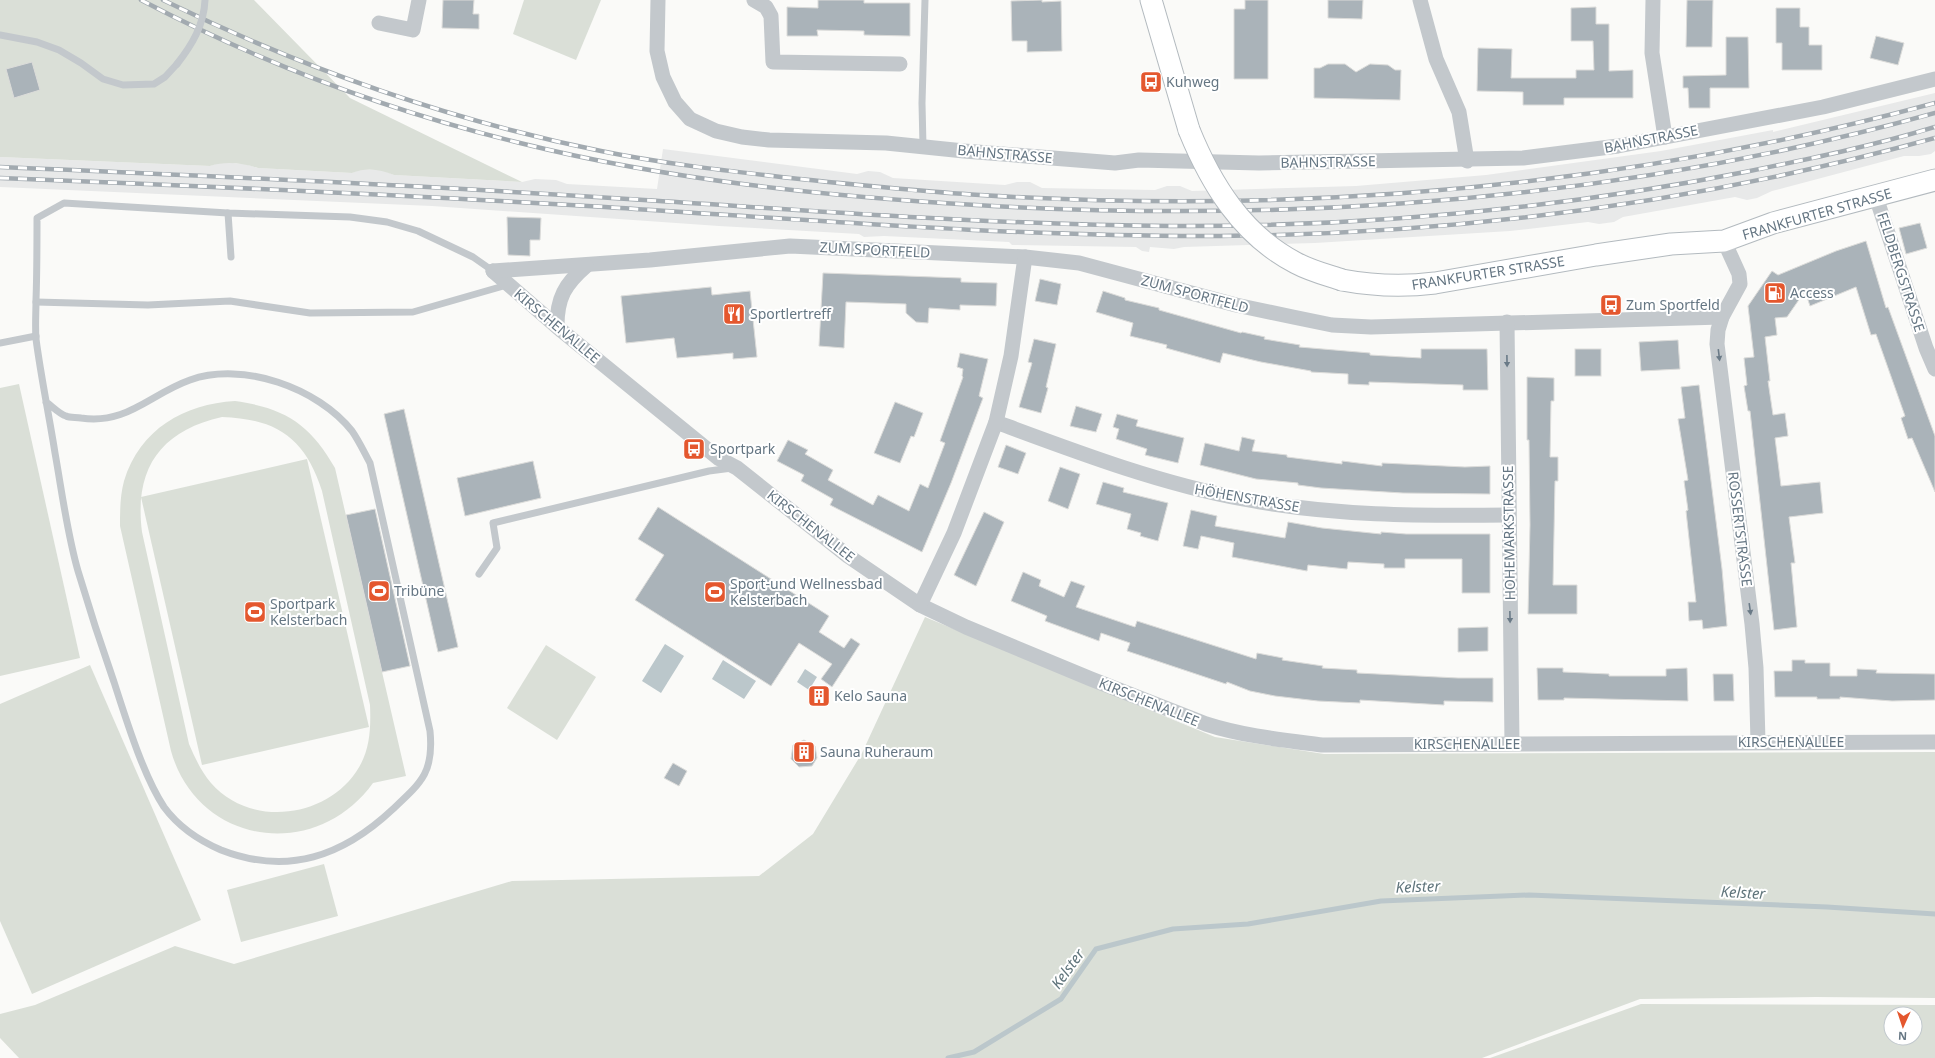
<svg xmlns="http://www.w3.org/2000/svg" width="1935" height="1058" viewBox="0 0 1935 1058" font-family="'Noto Sans',sans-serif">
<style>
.built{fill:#e8e9e9}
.green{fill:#dadfd7;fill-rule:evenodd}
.water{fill:#bbc7cb}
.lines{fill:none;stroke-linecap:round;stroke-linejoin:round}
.stream{stroke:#bbc7cb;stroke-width:5}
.building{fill:#aab3b9;stroke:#dcdcda}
.secondary-casing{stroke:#b3babf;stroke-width:23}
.lane{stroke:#c3c8cc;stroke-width:7}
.street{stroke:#c3c8cc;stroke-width:15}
.secondary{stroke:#fff;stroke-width:21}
.rail-casing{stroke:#a2aab0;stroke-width:4.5}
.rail{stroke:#fff;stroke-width:3;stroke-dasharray:9;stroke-linecap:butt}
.secondary-bridge-casing{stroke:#b3babf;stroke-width:23;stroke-linecap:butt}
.lane-bridge{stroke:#c3c8cc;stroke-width:7}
.secondary-bridge{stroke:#fff;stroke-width:21}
.oneway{fill:#6a7a87}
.labels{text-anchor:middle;stroke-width:4;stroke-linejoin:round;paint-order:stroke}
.poi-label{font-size:14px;fill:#657683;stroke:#fff;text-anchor:start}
.street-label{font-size:14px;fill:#657683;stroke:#fff}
.water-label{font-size:15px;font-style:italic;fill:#60757c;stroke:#fff}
</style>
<rect width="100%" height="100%" fill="#fafaf8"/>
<!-- built -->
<path class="built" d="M1935,93V151L1931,154L1919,156H1904L1772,191L1757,198L1747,200L1735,197L1623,217L1614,222L1599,224L1588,222L1510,231L1315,243L1184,247L1174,249L1150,247L1149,252L1142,251L1136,247L1012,245L1009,242L884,236L864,237L859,234L719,226L432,206L0,187V157L210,166L220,162L245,164L258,168L352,173L361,169L383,170L394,175L522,182L535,179L556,180L567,184L657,189L663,149L857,174L868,171L880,172L893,178L1005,185L1017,182H1030L1042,188L1155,190L1167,186H1180L1192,191L1356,186L1486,175L1661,151L1773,130V132Z"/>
<!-- green -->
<g class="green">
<path d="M0,0H254L350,98L522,182L394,175C380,169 366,167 352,173L258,168C242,163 226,161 210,166L0,157Z"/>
<path d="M524,0H601L576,60L513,34Z"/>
<path d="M19,384L80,658L0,676V388Z"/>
<path d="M235,401C285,408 310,424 335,468L406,776L373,783C316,862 198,846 171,751L120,526C120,511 120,496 124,481C140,429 184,404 235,401ZM222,417C277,419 305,438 322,491L370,705C371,729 370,752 356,772C324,819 249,827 211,783C201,771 195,758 189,744L142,532C134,469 160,431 222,417Z"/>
<path d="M307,459L369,727L202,765L141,497Z"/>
<path d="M925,617L1215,737L1324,754L1935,752V998L1816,997L1640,999L1482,1058H19L0,1038V1014L35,1005L175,946L234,964L512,881L759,876L813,834L862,753Z"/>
<path d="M546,645L596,677L557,740L507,708Z"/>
<path d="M90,665L201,920L32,994L0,921V704Z"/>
<path d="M324,864L338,916L241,942L227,890Z"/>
<path d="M1641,1004L1935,1005V1058H1490ZM1891,1014H1915V1038H1891Z"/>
</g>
<!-- water -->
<g class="water">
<path d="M665,644L684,656L661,693L642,681Z"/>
<path d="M723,660L756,681L744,699L712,679Z"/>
<path d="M805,669L817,677L809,690L797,682Z"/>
</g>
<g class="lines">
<!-- stream -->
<path class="stream" d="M948,1058L974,1052L1061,999L1096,949L1173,929L1248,924L1381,901L1529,895L1827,907L1935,914"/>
</g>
<!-- building -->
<g class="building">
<path d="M443,0H474L473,14H479V29L442,28Z"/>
<path d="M818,0H864V3H910V36L864,35V31L817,30L818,36H787V7L818,8Z"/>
<path d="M1042,0V2L1061,1L1062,51L1027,52V41H1012L1011,1Z"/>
<path d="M1245,0H1268V79H1234V9H1245Z"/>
<path d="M1328,0H1363L1362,19L1328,18Z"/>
<path d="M1687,0H1713L1712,47H1686Z"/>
<path d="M1596,7V24H1609V71L1633,70V98H1564V105H1523V92L1477,91L1478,48L1512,49L1511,78H1576V70H1594L1593,41H1571V8Z"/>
<path d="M1776,8H1800V27H1809V45H1822V70H1782V43H1776Z"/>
<path d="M1876,36L1904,43L1898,65L1870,58Z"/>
<path d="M1726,37H1748L1749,88H1710V108H1689L1688,88H1683V76L1726,75Z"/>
<path d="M32,62L40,90L14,98L6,69Z"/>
<path d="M1328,64H1345L1356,72L1370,64L1388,65L1395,70H1401L1400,100L1314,98V68H1320Z"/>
<path d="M507,217L541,218L540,240H530V256L508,255Z"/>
<path d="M1920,223L1927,248L1906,254L1899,228Z"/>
<path d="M1866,241L1886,308L1888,307L1935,436V492L1912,438L1908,439L1901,418L1905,416L1876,334L1871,335L1856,287L1810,306L1805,291L1787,317L1775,318L1777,335L1765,337L1770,381H1768L1773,415L1785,413L1788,436L1775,438L1781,486L1820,482L1823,513L1789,517L1795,563H1791L1797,627L1774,630L1750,411H1748L1744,386L1747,385L1744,358L1754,357L1748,306L1772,271L1778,275L1836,251Z"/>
<path d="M823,273L961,278V282L997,283L996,306L960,305V310L929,308L928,323L916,322L906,313V304L846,302L844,348L819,346Z"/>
<path d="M1040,279L1061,284L1057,305L1035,301Z"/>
<path d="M711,287L712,295L750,291L757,357L733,359V353L677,358L674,338L626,343L621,296Z"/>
<path d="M1103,291L1125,298V300L1159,308V310L1241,333L1242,332L1265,337L1264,339L1300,345L1299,347L1370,353V355L1421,358V349H1487L1488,390H1463V385L1369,382V385L1348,384V374L1311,372V371L1261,362L1223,353L1220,363L1166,348L1167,345L1130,336L1133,323L1096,312Z"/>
<path d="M1034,339L1056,344L1046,387L1048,388L1041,413L1019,407L1032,363L1028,362Z"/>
<path d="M1678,340L1680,369L1641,371L1639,342Z"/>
<rect x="1575" y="349" width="26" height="27"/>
<path d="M960,353L988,359L979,396L983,398L951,483L922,552L830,505L833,499L801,481L804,475L777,461L788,440L808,450L805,454L833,470L828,480L873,505L878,495L909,511L920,484L928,488L945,443L940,441L963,377L962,376L963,369L957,367Z"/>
<path d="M1527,377L1554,378V401H1551L1550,457H1558V481H1555L1553,585H1577V614H1528L1530,525L1529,440H1527Z"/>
<path d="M1699,385L1722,569L1727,626L1703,629L1702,620L1689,621L1688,602H1696L1686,511L1688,510L1684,481L1688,480L1678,419L1685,418L1681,387Z"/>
<path d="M895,402L923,413L914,437L911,436L900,463L874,453Z"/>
<path d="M1076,406L1102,414L1096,432L1070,426Z"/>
<path d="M404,409L458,647L438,652L384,414Z"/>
<path d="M1117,414L1138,420L1136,426L1184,438L1178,463L1145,455L1147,449L1116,439L1119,429L1113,427Z"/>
<path d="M1242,437L1255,440L1252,451L1287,455V457L1342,464V461L1382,466V463L1465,467L1490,466V494L1403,493L1321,488L1298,485V483L1256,479L1200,465L1205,443L1239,451Z"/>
<path d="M1006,445L1026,453L1018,474L998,467Z"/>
<path d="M533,461L541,498L465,516L457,478Z"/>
<path d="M1060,467L1080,474L1068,509L1048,501Z"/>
<path d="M1103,482L1124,488L1123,492L1168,503L1158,541L1140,536L1141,533L1127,529L1131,514L1096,504Z"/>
<path d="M658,507L829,616L819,632L844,648L851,638L860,644L832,687L821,679L832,664L799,643L771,686L635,600L664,555L638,539Z"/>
<path d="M375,509L410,666L382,672L346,515Z"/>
<path d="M1191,510L1217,516L1215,526L1285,538L1288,522L1322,528L1381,534V532L1406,534H1490V593H1462V559H1405V568H1384V564L1348,562L1347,569L1308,565L1307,571L1232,557L1234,543L1201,536L1198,549L1183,546Z"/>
<path d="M984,512L1004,522L976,586L954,575Z"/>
<path d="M1023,572L1041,580L1039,586L1064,597L1071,581L1085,586L1076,607L1135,627L1137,621L1256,659L1257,653L1283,658L1282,660L1323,666L1322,668L1357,670V673L1458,678H1493V702L1444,701V705L1360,700V703L1318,701L1275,696L1250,691L1227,682L1226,684L1127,651L1130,643L1101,633L1099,641L1045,621L1047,616L1011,601Z"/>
<path d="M1488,627V651L1458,652V628Z"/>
<path d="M1792,660H1805V663H1830V676H1857V669L1877,670L1876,673L1935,674V700L1892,701L1840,697V699H1817V697H1775L1774,671H1792Z"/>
<path d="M1537,668H1563V672L1609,674V676H1666V669L1687,668L1688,701L1564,698V700H1538Z"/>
<path d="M1713,674H1733L1734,701H1714Z"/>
<path d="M818,686L828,694L821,705L810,697Z"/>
<path d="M804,740L815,746L817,758L812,766L799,767L791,759L793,745Z"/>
<path d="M673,763L687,771L679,786L664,778Z"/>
</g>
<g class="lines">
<!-- secondary casing -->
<g class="secondary-casing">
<g id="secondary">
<path d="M1151,0L1189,130"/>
<path d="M1342,280C1374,286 1403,287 1435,283L1596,255L1671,244L1724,241L1773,223L1935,180"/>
</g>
</g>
<!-- lane -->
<g class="lane">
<path d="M0,35L37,42L59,50L81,63L103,79L123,85L154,84L165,77L177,64"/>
<path d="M923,146L922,103L925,0"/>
<path d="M228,213L231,257"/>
<path d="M36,302L148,305L230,301L310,313L413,312L507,285"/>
<path d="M0,343L36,336"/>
<path d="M46,402C52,406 59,414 66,416C70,418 76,417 81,418C127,425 150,394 190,380C243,361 318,388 352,431C359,441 364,452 370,463L430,731C434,772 422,782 393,809C343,856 288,876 221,850C200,841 178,826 164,807C143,775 126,719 114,682C101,645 89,608 78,571C67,533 62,492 55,453C49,415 41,377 36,339C35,326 36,313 36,300C37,273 37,245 37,218L64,203L228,213L350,217L387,222L418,231L473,257L493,271"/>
<path d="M479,574L497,548L493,523L709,471L732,468"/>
</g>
<!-- street -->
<g class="street">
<path d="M658,0L657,51L663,77L675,102L690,119L716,131L742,137L769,140L886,143L964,151L1115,163L1139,160L1259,163L1523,158L1618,146L1823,107L1935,79"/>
<path d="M754,0L766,7L771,16L773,62L900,64"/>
<path d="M1420,0L1436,59L1459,112L1467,161"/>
<path d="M1653,0L1652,53L1665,137"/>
<path d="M379,23L413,30L419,0"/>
<path d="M1876,197L1926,348L1935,369"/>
<path d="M1724,241L1739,274L1740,284L1722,317L1718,330L1717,344L1752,624L1756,668L1758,742"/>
<path d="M493,271L562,331L718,458L737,468L848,556L920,605L966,627L1091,679L1206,724C1243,736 1283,740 1322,745L1935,742"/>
<path d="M493,271L650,260L790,246L1025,257L1079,263L1236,305L1293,317L1332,325L1371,327L1722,317"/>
<path d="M1507,322L1512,743"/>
<path d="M557,326C557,298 565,284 586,266"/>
<path d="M996,422C1077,452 1158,483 1243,499C1331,516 1420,516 1508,515"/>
<path d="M920,605L954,533L996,422L1011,356L1025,257"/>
</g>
<!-- secondary -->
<use href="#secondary" class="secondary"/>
<!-- rail casing -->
<g class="rail-casing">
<g id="rail">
<path d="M141,0C261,63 389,111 520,143C669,180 823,196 976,205C1298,224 1623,200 1935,113"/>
<path d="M163,0C302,68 449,120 601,151C660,163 720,170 781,177C847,184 913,191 980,195C1303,215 1622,188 1935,103"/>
<path d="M0,167C215,176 430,186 644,200C820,211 996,225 1172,226C1364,227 1556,209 1745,172C1809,159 1873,146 1935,127"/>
<path d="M0,178C202,186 404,195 605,207C810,220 1015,237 1220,236C1462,234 1702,202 1935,138"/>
</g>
</g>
<!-- rail -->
<use href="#rail" class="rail"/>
<!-- secondary-bridge casing -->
<g class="secondary-bridge-casing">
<path id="secondary-bridge" d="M1189,130C1211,184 1242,235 1296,263C1311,271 1327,275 1342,280"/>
</g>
<!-- lane-bridge -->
<path class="lane-bridge" d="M177,64C192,45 204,25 205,0"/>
<!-- secondary-bridge -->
<use href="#secondary-bridge" class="secondary-bridge"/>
</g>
<!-- one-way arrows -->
<defs><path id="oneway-solid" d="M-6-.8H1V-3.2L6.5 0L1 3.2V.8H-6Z"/></defs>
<g class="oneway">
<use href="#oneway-solid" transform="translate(1719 355) rotate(83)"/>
<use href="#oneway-solid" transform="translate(1507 361) rotate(89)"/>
<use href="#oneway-solid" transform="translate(1750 609) rotate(82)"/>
<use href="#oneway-solid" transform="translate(1510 617) rotate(89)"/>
</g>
<!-- icons -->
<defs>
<g id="bus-square" transform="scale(1.15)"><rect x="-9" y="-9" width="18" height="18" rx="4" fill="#e4572e" stroke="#fff"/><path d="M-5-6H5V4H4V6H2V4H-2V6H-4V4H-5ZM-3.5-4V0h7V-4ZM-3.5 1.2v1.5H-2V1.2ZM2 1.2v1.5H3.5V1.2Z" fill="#fff"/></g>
<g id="fuel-square" transform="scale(1.15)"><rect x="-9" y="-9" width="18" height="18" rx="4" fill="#e4572e" stroke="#fff"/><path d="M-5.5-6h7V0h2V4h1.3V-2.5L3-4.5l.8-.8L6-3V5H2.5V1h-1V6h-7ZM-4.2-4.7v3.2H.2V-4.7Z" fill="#fff"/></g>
<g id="restaurant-square" transform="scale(1.15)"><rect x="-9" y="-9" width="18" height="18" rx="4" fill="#e4572e" stroke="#fff"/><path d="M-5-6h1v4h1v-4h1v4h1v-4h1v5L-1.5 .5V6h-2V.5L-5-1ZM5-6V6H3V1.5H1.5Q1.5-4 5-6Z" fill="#fff"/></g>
<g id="stadium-square" transform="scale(1.15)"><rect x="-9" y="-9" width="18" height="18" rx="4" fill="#e4572e" stroke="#fff"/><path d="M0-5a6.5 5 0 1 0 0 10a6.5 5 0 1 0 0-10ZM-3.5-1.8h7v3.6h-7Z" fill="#fff"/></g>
<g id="building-square" transform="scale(1.15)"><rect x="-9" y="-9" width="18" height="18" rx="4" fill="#e4572e" stroke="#fff"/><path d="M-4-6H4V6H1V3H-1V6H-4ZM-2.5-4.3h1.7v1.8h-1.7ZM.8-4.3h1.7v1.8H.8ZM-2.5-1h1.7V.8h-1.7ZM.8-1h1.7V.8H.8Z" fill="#fff"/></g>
</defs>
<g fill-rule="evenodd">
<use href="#bus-square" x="1151" y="82"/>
<use href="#fuel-square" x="1775" y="293"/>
<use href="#bus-square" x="1611" y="305"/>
<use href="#restaurant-square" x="734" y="314"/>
<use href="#bus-square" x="694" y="449"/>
<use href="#stadium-square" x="379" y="591"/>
<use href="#stadium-square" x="715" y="592"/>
<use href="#stadium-square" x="255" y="612"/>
<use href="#building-square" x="819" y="696"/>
<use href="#building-square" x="804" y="752"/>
</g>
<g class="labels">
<!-- poi labels -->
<g class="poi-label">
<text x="1166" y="87">Kuhweg</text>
<text x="1790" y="298">Access</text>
<text x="1626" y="310">Zum Sportfeld</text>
<text x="750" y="319">Sportlertreff</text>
<text x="710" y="454">Sportpark</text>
<text x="730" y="589">Sport-und Wellnessbad<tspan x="730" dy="16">Kelsterbach</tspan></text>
<text x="394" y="596">Tribüne</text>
<text x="270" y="609">Sportpark<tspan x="270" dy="16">Kelsterbach</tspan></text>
<text x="834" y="701">Kelo Sauna</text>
<text x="820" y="757">Sauna Ruheraum</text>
</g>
<!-- street labels -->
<g class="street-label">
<text transform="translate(1651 139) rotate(-11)" y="5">BAHNSTRASSE</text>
<text transform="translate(1005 154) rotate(5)" y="5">BAHNSTRASSE</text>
<text transform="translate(1328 162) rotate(-1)" y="5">BAHNSTRASSE</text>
<text transform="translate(1817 214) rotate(-16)" y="5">FRANKFURTER STRASSE</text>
<text transform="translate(875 250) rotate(3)" y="5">ZUM SPORTFELD</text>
<text transform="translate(1901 272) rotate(72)" y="5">FELDBERGSTRASSE</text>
<text transform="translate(1488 273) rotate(-9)" y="5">FRANKFURTER STRASSE</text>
<text transform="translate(1195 294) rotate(15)" y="5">ZUM SPORTFELD</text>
<text transform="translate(557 326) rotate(40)" y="5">KIRSCHENALLEE</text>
<text transform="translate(1247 498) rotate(10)" y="5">HÖHENSTRASSE</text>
<text transform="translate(811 526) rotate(38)" y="5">KIRSCHENALLEE</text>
<text transform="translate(1740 529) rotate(83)" y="5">ROSSERTSTRASSE</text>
<text transform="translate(1509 533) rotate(-91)" y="5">HOHEMARKSTRASSE</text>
<text transform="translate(1149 702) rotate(22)" y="5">KIRSCHENALLEE</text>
<text x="1791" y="747">KIRSCHENALLEE</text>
<text x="1467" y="749">KIRSCHENALLEE</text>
</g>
<!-- water labels -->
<g class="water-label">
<text transform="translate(1418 887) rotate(-2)" y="5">Kelster</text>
<text transform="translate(1743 893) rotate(3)" y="5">Kelster</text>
<text transform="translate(1068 969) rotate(-54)" y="5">Kelster</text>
</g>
</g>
<!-- north arrow -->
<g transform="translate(1903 1026) rotate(183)"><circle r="19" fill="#ffffff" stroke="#c1c8cd"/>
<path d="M0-3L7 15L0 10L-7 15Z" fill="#e4572e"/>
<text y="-6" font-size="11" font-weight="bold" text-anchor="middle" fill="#657683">N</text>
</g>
</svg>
